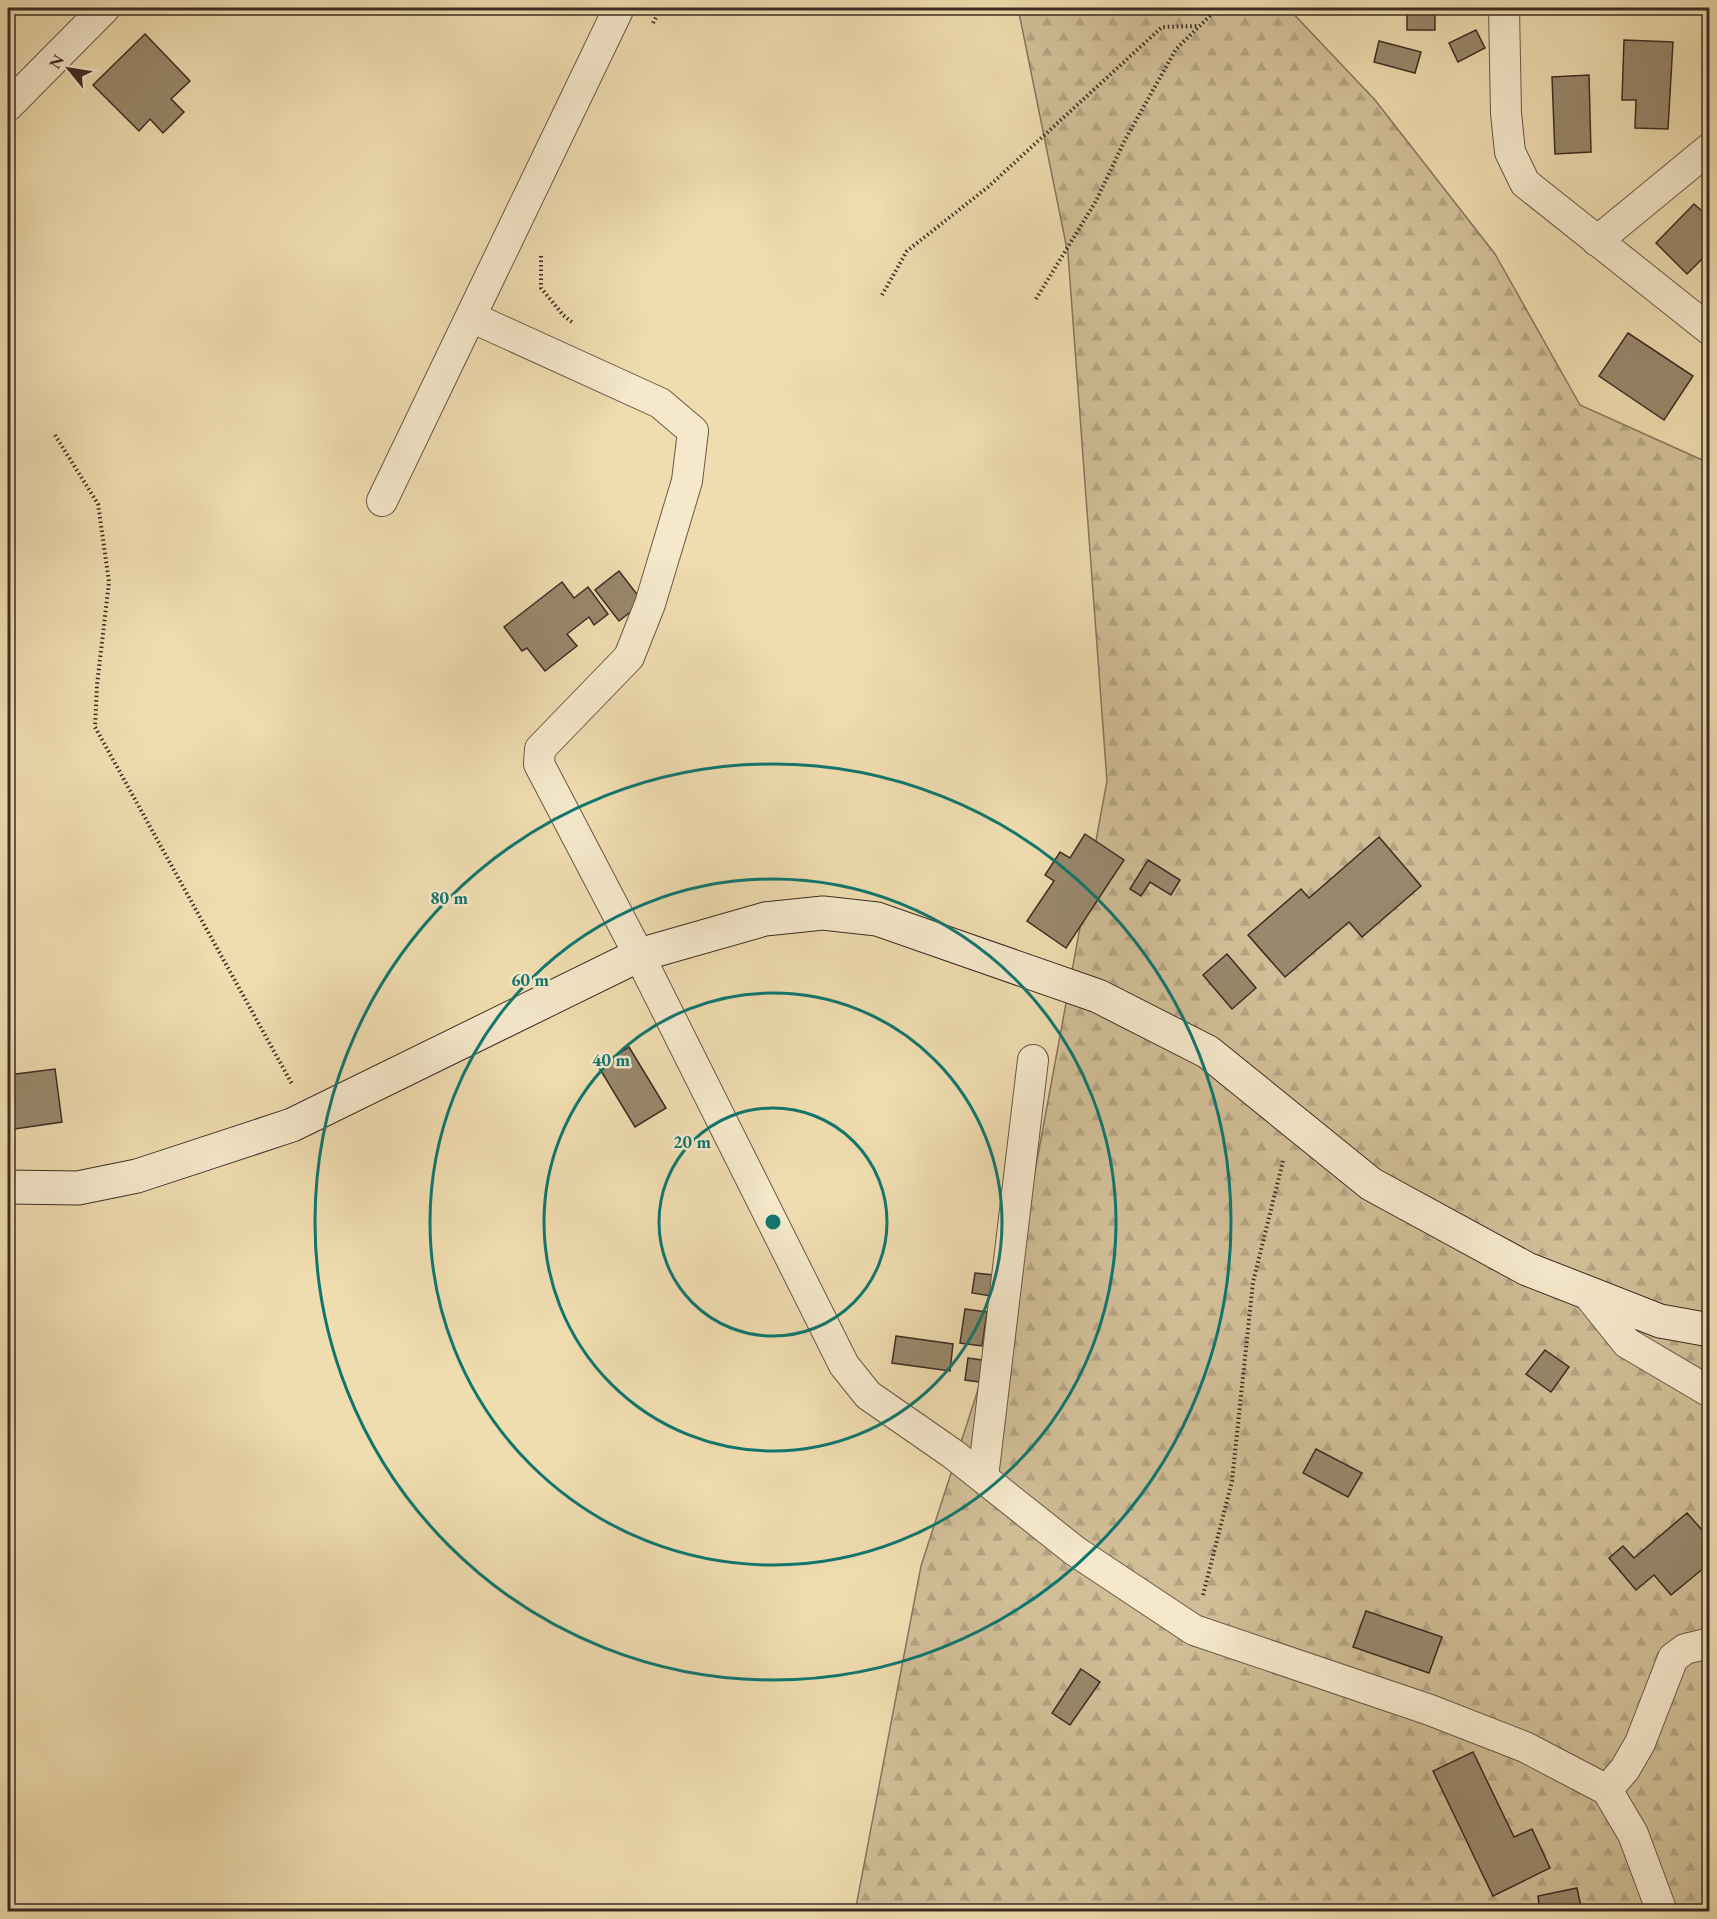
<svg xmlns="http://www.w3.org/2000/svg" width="1717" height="1919" viewBox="0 0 1717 1919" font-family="'EB Garamond',serif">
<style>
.forest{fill:url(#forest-firs);stroke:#86755d;stroke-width:1.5}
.building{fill:#99886c;stroke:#3c2c23;stroke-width:1.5}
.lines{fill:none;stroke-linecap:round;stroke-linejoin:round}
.street-casing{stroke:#695846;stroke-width:32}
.secondary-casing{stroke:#3c2c23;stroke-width:35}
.path{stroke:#3c2c23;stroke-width:4;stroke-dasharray:1.5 3;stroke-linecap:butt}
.street{stroke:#f5e8cb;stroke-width:30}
.secondary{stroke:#f5e8cb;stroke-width:33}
.ring{fill:none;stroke:#0f766e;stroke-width:3}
.centre{fill:#0f766e;stroke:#f5e8cb;stroke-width:3}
.ring-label{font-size:18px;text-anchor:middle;font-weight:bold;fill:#0f766e;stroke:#f5e8cb;stroke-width:5;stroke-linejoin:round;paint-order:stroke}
</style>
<defs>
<pattern id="forest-firs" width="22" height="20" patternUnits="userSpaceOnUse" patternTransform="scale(1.5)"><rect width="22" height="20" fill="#d1be97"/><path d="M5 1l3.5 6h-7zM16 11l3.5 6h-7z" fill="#b4a382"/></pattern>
</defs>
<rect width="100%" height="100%" fill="#efdcaf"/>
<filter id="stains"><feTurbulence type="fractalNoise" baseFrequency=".00333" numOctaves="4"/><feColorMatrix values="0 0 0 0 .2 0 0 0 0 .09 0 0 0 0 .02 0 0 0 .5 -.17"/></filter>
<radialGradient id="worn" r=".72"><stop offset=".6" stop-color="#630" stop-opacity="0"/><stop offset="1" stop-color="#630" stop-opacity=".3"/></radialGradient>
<!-- forest -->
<path class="forest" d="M1018,8H1288L1375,100L1495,254L1580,405L1709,463V1911L855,1912L921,1566L1017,1269L1107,781L1068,254Z"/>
<!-- building -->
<g class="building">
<path d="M1387,8H1435V30H1407V14L1386,13Z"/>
<path d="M1476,30L1485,48L1458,62L1449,43Z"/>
<path d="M145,34L190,81L171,99L184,112L163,133L150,119L139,131L93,85Z"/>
<path d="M1624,40L1673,42L1668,129L1635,128L1636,100H1622Z"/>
<path d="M1379,41L1421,52L1415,73L1374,62Z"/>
<path d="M1589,75L1591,152L1555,154L1552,77Z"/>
<path d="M1694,204L1710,218V251L1687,274L1656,243Z"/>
<path d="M1628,333L1693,376L1664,420L1599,376Z"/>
<path d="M619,571L643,602L619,621L595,590Z"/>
<path d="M562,582L574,598L588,587L608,614L594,625L589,617L567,634L577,646L545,671L527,648L522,651L504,627Z"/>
<path d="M1085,834L1124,860L1066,948L1027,921L1054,881L1045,875L1060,852L1070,858Z"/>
<path d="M1379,837L1421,886L1362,937L1349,922L1285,977L1248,935L1301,889L1309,898Z"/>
<path d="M1148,860L1180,880L1171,895L1150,882L1141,896L1130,889Z"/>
<path d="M1227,954L1256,988L1232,1009L1203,975Z"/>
<path d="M629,1047L666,1108L635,1127L598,1066Z"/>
<path d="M55,1069L62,1122L8,1130V1075Z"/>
<path d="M975,1273L994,1275L991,1296L972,1293Z"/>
<path d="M965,1309L987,1312L982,1346L960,1343Z"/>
<path d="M896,1336L953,1344L950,1371L892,1363Z"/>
<path d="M1545,1350L1569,1367L1551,1392L1526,1374Z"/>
<path d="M968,1358L989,1361L986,1383L965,1380Z"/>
<path d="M1316,1449L1362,1473L1348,1497L1303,1473Z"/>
<path d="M1687,1513L1710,1539V1563L1671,1595L1654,1575L1636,1590L1609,1558L1623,1546L1634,1558Z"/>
<path d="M1366,1611L1442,1637L1429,1673L1353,1647Z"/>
<path d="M1081,1669L1100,1682L1070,1725L1052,1713Z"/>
<path d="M1473,1752L1514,1837L1532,1829L1550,1868L1493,1896L1433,1771Z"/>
<path d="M1577,1888L1582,1912H1540L1538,1896Z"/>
</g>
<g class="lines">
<!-- street casing -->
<g class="street-casing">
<g id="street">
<path d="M1504,8L1506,113L1510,152L1525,183L1710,330"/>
<path d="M8,106L105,8"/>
<path d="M1597,241L1710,148"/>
<path d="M471,317L660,403L693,431L687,481L650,604L629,657L540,749L539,764L639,955L844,1365L868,1395L953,1454L1075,1551L1194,1630L1430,1710L1525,1747L1607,1790L1633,1834L1662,1912"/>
<path d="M382,501L619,8"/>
<path d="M1586,1292L1627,1343L1710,1392"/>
<path d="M983,1477L1033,1060"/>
<path d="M1607,1790L1625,1769L1640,1743L1673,1658L1685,1649L1710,1643"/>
</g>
</g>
<!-- secondary casing -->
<g class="secondary-casing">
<path id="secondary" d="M8,1187L78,1188L137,1176L292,1125L639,955L765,919L823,913L877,919L1098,996L1208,1052L1371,1184L1527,1269L1660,1321L1710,1330"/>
</g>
<!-- path -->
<g class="path">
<path d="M653,23L661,8"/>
<path d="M541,256V288L563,315L573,323"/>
<path d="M882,295L907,251L988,187L1162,27L1198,26"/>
<path d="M1036,299L1096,201L1124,142L1176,49L1218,8"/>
<path d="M55,435L98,504L109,582L97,685L95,727L292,1084"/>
<path d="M1203,1595L1232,1481L1253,1282L1283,1161"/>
</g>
<!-- street -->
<use href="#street" class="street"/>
<!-- secondary -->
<use href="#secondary" class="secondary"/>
</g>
<!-- distance rings -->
<g class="ring">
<circle cx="773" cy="1222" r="114"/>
<circle cx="773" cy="1222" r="229"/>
<circle cx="773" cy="1222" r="343"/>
<circle cx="773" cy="1222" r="458"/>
</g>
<circle cx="773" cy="1222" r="9" class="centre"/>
<g class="ring-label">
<text x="449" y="904">80 m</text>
<text x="530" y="986">60 m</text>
<text x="611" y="1066">40 m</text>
<text x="692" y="1148">20 m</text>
</g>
<!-- margin -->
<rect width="1717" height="1919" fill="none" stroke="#efdcaf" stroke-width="30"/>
<rect x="9" y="9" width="1699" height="1901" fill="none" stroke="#3c2c23" stroke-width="3"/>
<rect x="15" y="15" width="1687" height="1889" fill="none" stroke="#3c2c23" stroke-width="1.5"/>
<!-- north arrow -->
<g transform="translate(69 69) rotate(300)" stroke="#f5e8cb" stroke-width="4.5" paint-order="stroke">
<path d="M0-4.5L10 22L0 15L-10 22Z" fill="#3c2c23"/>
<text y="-9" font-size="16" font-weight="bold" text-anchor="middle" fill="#3c2c23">N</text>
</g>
<rect width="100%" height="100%" filter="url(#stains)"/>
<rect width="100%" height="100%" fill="url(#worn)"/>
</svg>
